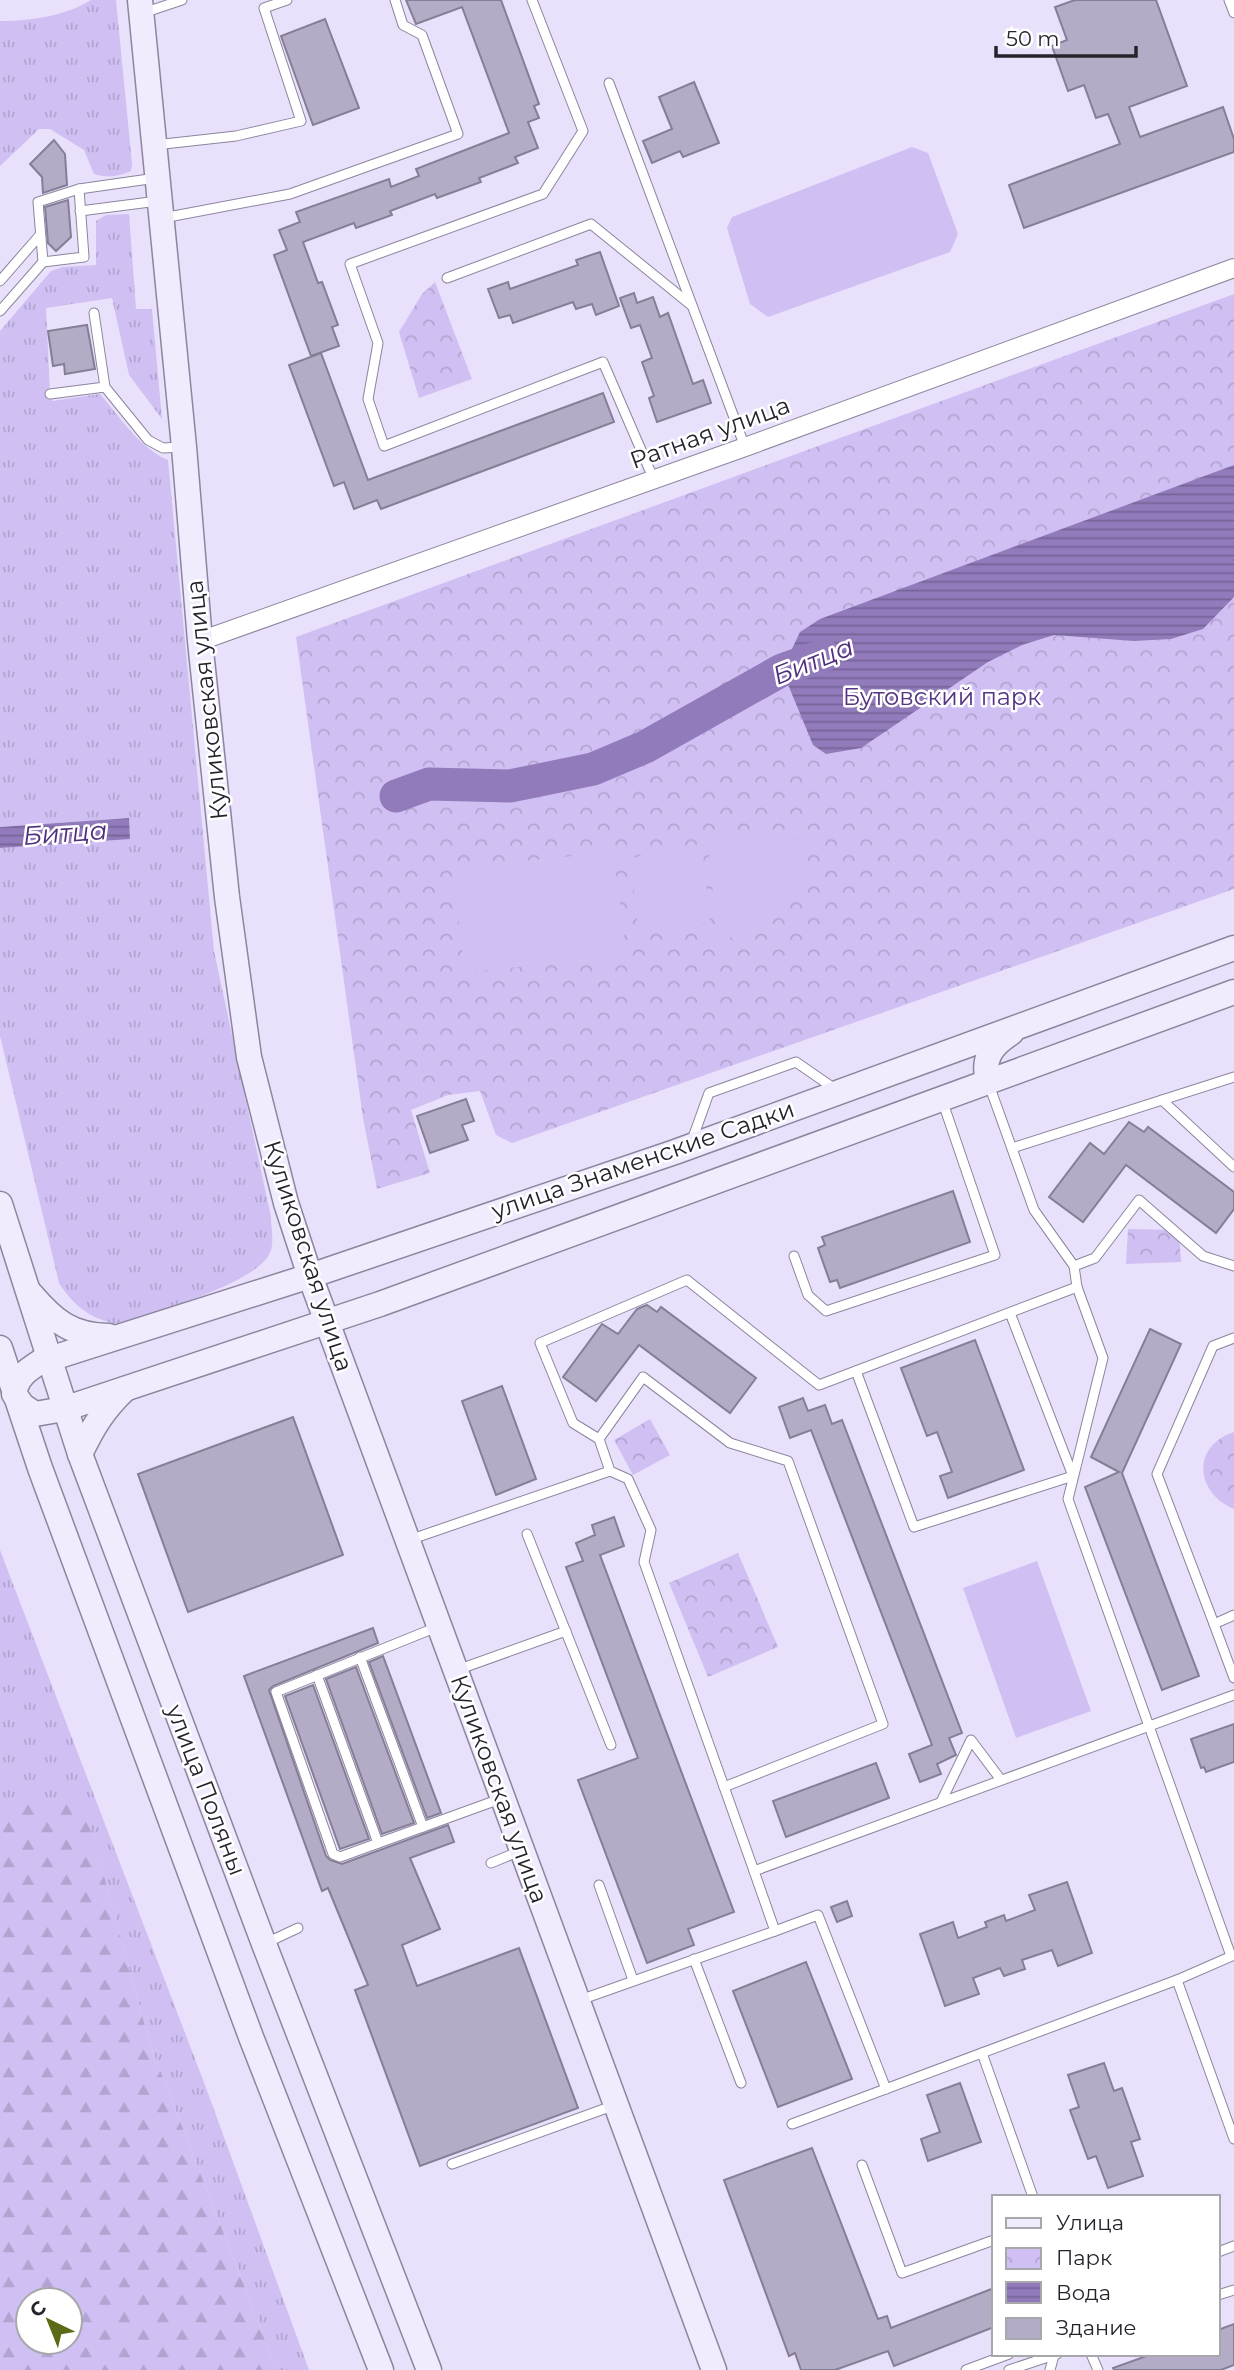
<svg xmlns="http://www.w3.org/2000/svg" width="1234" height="2370" viewBox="0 0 1234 2370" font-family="Montserrat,sans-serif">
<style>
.grass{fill:url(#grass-tufts)}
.forest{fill:url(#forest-firs);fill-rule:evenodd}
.park{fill:url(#park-crowns)}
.garden{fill:#d0bff3}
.water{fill:url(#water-rules)}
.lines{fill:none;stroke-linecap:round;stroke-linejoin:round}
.river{stroke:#917bbb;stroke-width:33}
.building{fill:#b4acc6;stroke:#867e96;stroke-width:2}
.lane-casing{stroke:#8c859d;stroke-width:11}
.street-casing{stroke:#8c859d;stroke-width:20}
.secondary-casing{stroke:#8c859d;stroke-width:27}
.lane{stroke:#fff;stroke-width:9}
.street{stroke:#fff;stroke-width:18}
.secondary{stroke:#f1ebfe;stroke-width:24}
.labels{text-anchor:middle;stroke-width:5;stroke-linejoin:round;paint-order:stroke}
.street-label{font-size:24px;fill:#26232d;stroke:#fff}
.park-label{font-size:24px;fill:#543483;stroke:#fff}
.water-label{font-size:26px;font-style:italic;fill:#50307e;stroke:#fff}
</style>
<defs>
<pattern id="grass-tufts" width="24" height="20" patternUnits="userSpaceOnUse" patternTransform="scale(1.75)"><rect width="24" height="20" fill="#d0bff3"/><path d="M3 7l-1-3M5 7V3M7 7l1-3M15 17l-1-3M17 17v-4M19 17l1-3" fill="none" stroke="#b2a4d1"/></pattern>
<pattern id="forest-firs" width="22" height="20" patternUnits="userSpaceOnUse" patternTransform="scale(1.75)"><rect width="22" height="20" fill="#d0bff3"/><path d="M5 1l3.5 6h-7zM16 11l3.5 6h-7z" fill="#b2a4d1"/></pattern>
<pattern id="park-crowns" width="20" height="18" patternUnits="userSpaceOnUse" patternTransform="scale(1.75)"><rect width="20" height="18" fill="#d0bff3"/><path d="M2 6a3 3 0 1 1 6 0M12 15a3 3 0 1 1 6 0" fill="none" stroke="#b2a4d1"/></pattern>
<pattern id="water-rules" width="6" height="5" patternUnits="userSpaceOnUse" patternTransform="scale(1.75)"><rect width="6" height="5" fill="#917bbb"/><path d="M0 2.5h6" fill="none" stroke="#766498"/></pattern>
</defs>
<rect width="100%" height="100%" fill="#e9e1fc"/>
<!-- grass -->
<g class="grass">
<path d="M91,0H116L132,164L131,171C118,177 107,178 94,174L84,150L50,129H39L0,166V21C30,21 65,16 91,0Z"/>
<path d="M129,214L136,309H152L162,419L129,375L112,298L46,308L50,393L52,401L100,394C121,418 138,447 168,460L214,951L271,1217C271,1227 274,1240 271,1250C261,1284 151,1312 118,1324C90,1319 74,1306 59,1283L0,1036V848L130,838L128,818L0,827V331L51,271L63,267L96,265V221L106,215Z"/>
<path d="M0,1550L205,2085L309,2370H277L150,2044L84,1804H0Z"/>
</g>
<!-- forest -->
<path class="forest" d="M84,1803L150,2044L277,2370H0V1804ZM28,2300H70V2342H28Z"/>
<!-- park -->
<g class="park">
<path d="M435,282L472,379L419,398L399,332L422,294Z"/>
<path d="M1234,294V889L512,1143L496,1135L480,1091L448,1095L411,1110L430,1173L377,1189L363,1118L296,637Z"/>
<path d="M1128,1229L1179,1230L1181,1262L1126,1264Z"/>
<path d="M650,1419L670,1455L633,1475L614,1440Z"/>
<path d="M1234,1432V1509C1195,1493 1191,1446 1234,1432Z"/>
<path d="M738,1553L778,1647L708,1677L669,1583Z"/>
</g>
<!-- garden -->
<g class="garden">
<path d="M912,147L928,153L958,234L950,252L768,317L750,304L727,228L732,217Z"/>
<path d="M785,832L804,843L808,871L784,904L753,930L718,942L708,844L718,839Z"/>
<path d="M702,844L710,923L670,927L638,926L630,859L661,849Z"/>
<path d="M613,852L627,957L465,972L452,868Z"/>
<path d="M1037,1561L1091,1711L1016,1738L963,1588Z"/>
</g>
<!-- water -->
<g class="water">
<path d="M1234,465V597L1203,629L1171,639L1134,641L1054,635L1022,645L988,662L861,748L826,754L813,745L782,670L800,632L820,619Z"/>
<path d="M129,818L130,839L0,848V827Z"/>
</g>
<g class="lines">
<!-- river -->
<path class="river" d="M396,796L429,784L510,786L593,769L645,747L782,670L824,655"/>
</g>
<!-- building -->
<g class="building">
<path d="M406,0H501L539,104L534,106L539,118L528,122L538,148L515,157L518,163L479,178L481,182L437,198L435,194L390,211L392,215L356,228L354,223L303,242L318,283L322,282L338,325L332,327L339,346L311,356L274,255L287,250L279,230L300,222L296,212L389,179L391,187L419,176L416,169L509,133L462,7L416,24Z"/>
<path d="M1075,0H1156L1187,86L1129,107L1140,137L1223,107L1234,139V152L1024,228L1009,185L1120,144L1108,114L1096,118L1084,85L1068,91L1052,46L1067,40L1055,7Z"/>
<path d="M325,19L359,108L313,125L281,36Z"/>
<path d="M694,82L719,143L683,157L680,151L652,163L643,141L672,129L659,97Z"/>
<path d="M54,140L65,154L67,185L43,193L42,177L30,164Z"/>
<path d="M68,200L71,237L56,251L48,243L45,207Z"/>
<path d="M600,252L619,306L596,315L592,304L576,309L573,302L513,323L510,315L499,318L488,289L508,282L510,289L578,265L576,260Z"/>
<path d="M634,293L637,303L653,297L660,317L668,313L693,384L703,380L711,403L657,422L649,398L654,396L642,362L652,358L640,325L631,328L620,298Z"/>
<path d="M87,325L95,369L65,374L64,364L53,366L48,331Z"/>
<path d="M321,353L368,480L603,393L614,422L381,509L377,500L354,509L344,482L334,486L289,365Z"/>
<path d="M466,1099L474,1121L462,1125L468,1140L430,1153L417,1116Z"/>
<path d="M1129,1122L1144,1132L1148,1127L1234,1192V1209L1216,1233L1126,1165L1083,1222L1049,1197L1090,1143L1104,1154Z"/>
<path d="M953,1191L970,1242L840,1288L837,1280L830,1282L818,1248L825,1245L822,1237Z"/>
<path d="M647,1305L657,1312L661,1307L756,1378L730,1413L639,1345L596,1401L563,1377L602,1324L618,1334L637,1309Z"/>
<path d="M1150,1329L1181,1344L1122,1473L1199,1676L1162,1690L1085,1487L1119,1472L1091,1457Z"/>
<path d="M975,1340L1024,1470L948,1498L940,1476L952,1472L937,1432L927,1436L901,1368Z"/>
<path d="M502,1386L536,1479L496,1495L462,1401Z"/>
<path d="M803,1398L808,1411L825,1405L832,1424L842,1420L962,1733L949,1738L956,1755L937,1764L941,1774L920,1782L909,1754L932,1745L811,1430L790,1438L779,1407Z"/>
<path d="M293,1417L343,1555L188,1612L138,1474Z"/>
<path d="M614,1517L624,1546L600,1555L734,1912L688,1929L694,1945L647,1963L578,1780L638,1758L566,1567L583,1561L576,1543L595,1535L592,1525Z"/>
<path d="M373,1628L378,1643L273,1686L269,1690L326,1856L330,1860L342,1864L448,1825L454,1842L410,1858L440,1929L402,1945L417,1986L519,1948L578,2108L420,2166L355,1990L368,1985L328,1888L322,1891L244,1676Z"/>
<path d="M383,1656L441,1813L427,1818L369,1662Z"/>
<path d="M356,1667L414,1823L382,1834L326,1679Z"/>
<path d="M313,1685L369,1839L340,1849L285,1696Z"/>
<path d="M1234,1724V1762L1206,1772L1204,1767L1201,1768L1191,1739Z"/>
<path d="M876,1763L889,1798L786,1837L773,1801Z"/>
<path d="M1067,1882L1092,1953L1058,1966L1052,1950L1022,1960L1025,1969L1004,1976L1000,1968L973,1978L979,1994L945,2006L920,1934L953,1922L958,1938L987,1927L985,1922L1004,1915L1006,1921L1035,1910L1029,1895Z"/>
<path d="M847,1901L852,1916L837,1922L831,1907Z"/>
<path d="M806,1962L852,2079L778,2107L733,1991Z"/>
<path d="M1104,2063L1114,2091L1122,2088L1140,2139L1131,2142L1143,2176L1108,2188L1096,2156L1088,2159L1070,2110L1079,2107L1068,2075Z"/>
<path d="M960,2083L981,2142L928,2161L921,2139L940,2132L927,2095Z"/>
<path d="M812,2148L878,2319L887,2316L891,2328L994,2288V2327L894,2366L888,2351L835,2370H801L795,2353L789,2356L724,2180Z"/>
<path d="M1234,2324V2365L1221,2370H1114L1113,2368L1152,2354H1218V2330Z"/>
</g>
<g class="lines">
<!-- lane casing -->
<g class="lane-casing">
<g id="lane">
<path d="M532,0L583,131L543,194L350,264L378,343L368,399L384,446L603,362L654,480"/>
<path d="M1229,0L1234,13"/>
<path d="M143,13L182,0"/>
<path d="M609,83L745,447"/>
<path d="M155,145L236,136L301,121L264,8L287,0"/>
<path d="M79,189L84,257L43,262L38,202Z"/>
<path d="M79,189L156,178"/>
<path d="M80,211L158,201"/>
<path d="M163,218L290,194L458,134L422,35L403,25L395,0"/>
<path d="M447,278L591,224L691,305"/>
<path d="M0,281L40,235"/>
<path d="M0,311L43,262"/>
<path d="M94,313L105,387L148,440L163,448L183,447"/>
<path d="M50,394L105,387"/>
<path d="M988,1082L1034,1210L1074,1266L1095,1258L1139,1200L1203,1256L1234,1266"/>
<path d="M1162,1100L1234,1167"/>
<path d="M691,1143L709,1093L796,1062L835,1089"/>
<path d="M1012,1148L1234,1077"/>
<path d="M794,1256L808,1295L826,1311L995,1255L942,1100"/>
<path d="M1074,1266L1077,1287L1103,1358L1068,1499L1231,1956"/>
<path d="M856,1371L914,1527L1073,1476L1010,1313"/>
<path d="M599,1439L643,1377L730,1443L788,1461L883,1724L724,1787"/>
<path d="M527,1534L611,1745"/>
<path d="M409,1540L610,1471"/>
<path d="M1234,1615L1214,1624L1234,1678"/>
<path d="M1214,1624L1157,1474L1213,1346L1234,1338"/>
<path d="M437,1627L276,1692L333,1854L340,1857L500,1799"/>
<path d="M360,1657L423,1827"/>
<path d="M457,1670L566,1631"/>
<path d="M317,1675L378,1843"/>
<path d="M941,1802L971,1740L1001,1780"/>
<path d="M491,1863L520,1851"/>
<path d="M754,1871L644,1562L651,1530L628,1479L610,1471L599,1439L573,1423L540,1343L687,1280L819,1385L1077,1287"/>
<path d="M599,1885L633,1980"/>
<path d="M775,1931L818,1915L886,2089"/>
<path d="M266,1943L298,1928"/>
<path d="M694,1959L741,2083"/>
<path d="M1177,1980L1234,2139"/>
<path d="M580,2000L775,1931L754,1871L1234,1695"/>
<path d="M982,2053L1033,2197"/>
<path d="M792,2124L1177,1980L1234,1955"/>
<path d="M452,2164L615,2105"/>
<path d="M862,2165L902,2273L994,2240"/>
<path d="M1218,2252L1234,2246"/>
<path d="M1218,2295L1234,2290"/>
<path d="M1091,2354L1098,2370"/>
<path d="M966,2370L1009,2354"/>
<path d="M1009,2370L1057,2354"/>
<path d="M1050,2370L1054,2355"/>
</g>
</g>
<!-- street casing -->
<g class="street-casing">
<path id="street" d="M200,641L745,447L1234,268"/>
</g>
<!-- secondary casing -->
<g class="secondary-casing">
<g id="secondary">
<path d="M140,0L184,447L200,641L227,897L249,1057L286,1203L310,1276L714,2370"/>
<path d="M1234,948L675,1152L310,1276L40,1362C26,1371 17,1377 14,1394L23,1406L35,1414L64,1409L380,1304L1234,992"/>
<path d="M988,1082C982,1058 991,1046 1011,1033"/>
<path d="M0,1204L80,1454L264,1944L429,2370"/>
<path d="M31,1294C54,1321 72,1336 109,1336"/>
<path d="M0,1348L40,1468L251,2037L381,2370"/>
<path d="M80,1454C93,1427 103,1410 125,1389"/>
</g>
</g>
<!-- lane -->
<use href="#lane" class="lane"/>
<!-- street -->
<use href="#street" class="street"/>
<!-- secondary -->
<use href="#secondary" class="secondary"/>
</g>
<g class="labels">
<!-- street labels -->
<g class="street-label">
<text transform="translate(710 433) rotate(-20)" y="8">Ратная улица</text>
<text transform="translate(207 700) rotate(-96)" y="8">Куликовская улица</text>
<text transform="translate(643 1160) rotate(-19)" y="8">улица Знаменские Садки</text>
<text transform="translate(308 1256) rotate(72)" y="8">Куликовская улица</text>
<text transform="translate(499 1789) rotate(70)" y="8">Куликовская улица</text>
<text transform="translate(206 1790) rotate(69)" y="8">улица Поляны</text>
</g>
<!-- park labels -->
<g class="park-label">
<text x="942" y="705">Бутовский парк</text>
</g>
<!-- water labels -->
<g class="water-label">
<text transform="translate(813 661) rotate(-22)" y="9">Битца</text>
<text transform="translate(65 833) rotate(-4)" y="9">Битца</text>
</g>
</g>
<!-- legend -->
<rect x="992" y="2195" width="228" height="161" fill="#ffffff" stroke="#a8a7ab" stroke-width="2"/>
<rect x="1006" y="2218" width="35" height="10" fill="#f1ebfe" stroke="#a8a7ab" stroke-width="2"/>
<text x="1056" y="2230" font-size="21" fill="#26232d">Улица</text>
<rect x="1006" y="2248" width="35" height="21" fill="url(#park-crowns)" stroke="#a8a7ab" stroke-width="2"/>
<text x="1056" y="2265" font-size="21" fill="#26232d">Парк</text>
<rect x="1006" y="2282" width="35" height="21" fill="url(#water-rules)" stroke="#a8a7ab" stroke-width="2"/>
<text x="1056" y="2300" font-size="21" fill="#26232d">Вода</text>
<rect x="1006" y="2318" width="35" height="21" fill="#b4acc6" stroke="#a8a7ab" stroke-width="2"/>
<text x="1056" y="2335" font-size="21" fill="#26232d">Здание</text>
<!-- north arrow -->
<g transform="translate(49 2321) rotate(317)"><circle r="33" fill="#ffffff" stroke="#a8a7ab" stroke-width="2"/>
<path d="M0-5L12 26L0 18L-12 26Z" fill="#5b6a14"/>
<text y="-10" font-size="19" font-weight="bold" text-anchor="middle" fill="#26232d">С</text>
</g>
<!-- scale -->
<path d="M996 46v10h140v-10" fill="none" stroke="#26232d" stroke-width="3.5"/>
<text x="1006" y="46" font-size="21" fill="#26232d" stroke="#ffffff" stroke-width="5" paint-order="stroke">50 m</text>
</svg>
